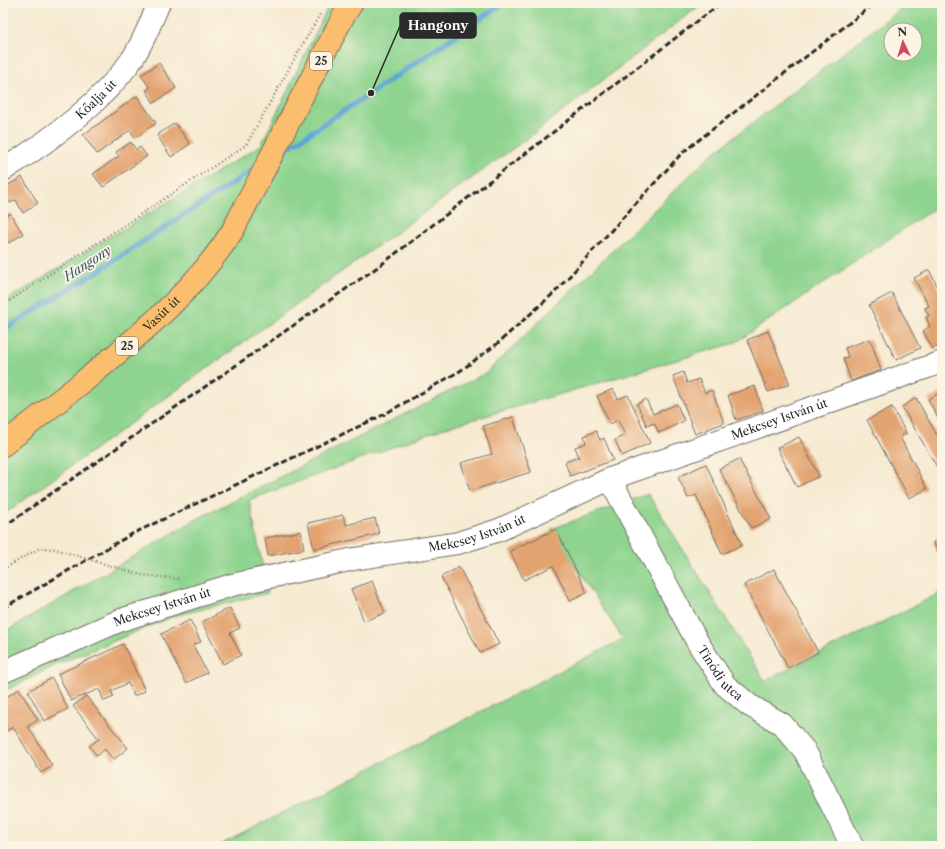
<svg xmlns="http://www.w3.org/2000/svg" width="945" height="849" viewBox="0 0 945 849" font-family="'Libre Caslon Text',serif">
<style>
.green{fill:#8ed48f;stroke:#5c805d;fill-rule:evenodd}
.lines{fill:none;stroke-linecap:round;stroke-linejoin:round}
.stream{stroke:#5ca4d3;stroke-width:5.5}
.building{fill:#e3a370}
.minor-casing{stroke:#726e65;stroke-width:24}
.major-casing{stroke:#726e65;stroke-width:24}
.path{stroke:#726e65;stroke-width:2.5;stroke-dasharray:1 3;stroke-linecap:butt}
.minor{stroke:#fff;stroke-width:22}
.major{stroke:#fbbe6e;stroke-width:22}
.rail{stroke:#2b2b2b;stroke-width:3;stroke-dasharray:6 3;stroke-linecap:butt}
.labels{text-anchor:middle;stroke-width:3.5;stroke-linejoin:round;paint-order:stroke}
.shield{fill:#fcf5e5;stroke:#6a6863;stroke-width:1}
.shield-label{font-size:11px;font-weight:bold;fill:#2b2b2b}
.street-label{font-size:12px;fill:#2b2b2b;stroke:#fcf5e5}
.water-label{font-size:13px;font-style:italic;fill:#3f5b6e;stroke:#fcf5e5}
.leader{fill:none;stroke:#2b2b2b;stroke-width:1.5}
.callout-dot{fill:#2b2b2b;stroke:#fcf5e5;stroke-width:1.5}
.callout{fill:#2b2b2b;stroke:#2b2b2b;stroke-width:1.5}
.callout-label{font-size:13px;text-anchor:middle;font-weight:bold;fill:#fff}
</style>
<rect width="100%" height="100%" fill="#fcf5e5"/>
<filter id="ink" filterUnits="userSpaceOnUse"><feTurbulence type="fractalNoise" baseFrequency=".025" numOctaves="2"/><feDisplacementMap in="SourceGraphic" scale="8" xChannelSelector="R" yChannelSelector="G"/><feConvolveMatrix kernelMatrix="1 2 1 2 8 2 1 2 1" color-interpolation-filters="sRGB"/></filter>
<filter id="wash" filterUnits="userSpaceOnUse"><feTurbulence type="fractalNoise" baseFrequency=".012" numOctaves="4" result="noise"/><feDisplacementMap in="SourceGraphic" scale="16" xChannelSelector="R" yChannelSelector="G"/><feGaussianBlur stdDeviation="0.9" result="paint"/><feColorMatrix in="noise" values="0 0 0 0 0 0 0 0 0 0 0 0 0 0 0 0 0 1.4 0 .05"/><feComposite in="paint" operator="in"/></filter>
<g filter="url(#wash)">
<rect width="100%" height="100%" fill="#f6ead1"/>
<!-- green -->
<g class="green">
<path d="M330,3H703L536,132L3,515V302L261,145Z"/>
<path d="M908,3H942V203L735,343L444,428L249,500L268,593L174,616L56,665L3,692V633L197,519L486,373L711,155ZM891,30H915V54H891Z"/>
<path d="M648,494L765,681L942,592V846H218L623,639L551,529Z"/>
</g>
<g class="lines">
<!-- stream -->
<g class="stream">
<path d="M283,151L371,93L504,3"/>
<path d="M3,330L92,275L257,167"/>
</g>
</g>
<g id="blocks">
<!-- building -->
<g class="building">
<path d="M159,63L176,88L154,103L146,90L150,88L141,75Z"/>
<path d="M137,96L156,123L135,138L130,130L97,154L83,135Z"/>
<path d="M175,123L190,144L171,157L157,135Z"/>
<path d="M131,142L136,150L140,147L147,156L103,187L93,174L119,156L116,152Z"/>
<path d="M22,177L38,203L23,213L16,200L10,203L3,191V188Z"/>
<path d="M10,213L23,234L9,243L3,234V218Z"/>
<path d="M929,270L942,295V344L933,349L923,331L930,326L926,317L929,316L925,308L929,306L914,278Z"/>
<path d="M892,293L920,348L896,360L869,305Z"/>
<path d="M768,331L790,384L768,392L747,340Z"/>
<path d="M870,339L881,370L851,381L843,358L848,357L845,348Z"/>
<path d="M683,372L687,383L699,379L705,393L712,390L724,423L695,434L673,376Z"/>
<path d="M755,386L763,411L736,420L728,395Z"/>
<path d="M613,389L618,399L628,395L650,443L622,456L615,440L625,435L618,420L610,424L597,396Z"/>
<path d="M942,392V426L928,399Z"/>
<path d="M916,398L942,444V464L937,467L902,407Z"/>
<path d="M646,399L653,414L677,404L684,421L659,433L654,423L647,426L637,404Z"/>
<path d="M892,407L906,433L900,437L927,489L909,498L867,420Z"/>
<path d="M513,417L531,472L470,491L461,463L492,454L483,426Z"/>
<path d="M596,431L600,440L604,438L613,460L570,476L565,462L579,457L575,447L586,443L584,436Z"/>
<path d="M799,437L819,476L797,487L777,448Z"/>
<path d="M739,459L771,519L751,528L719,469Z"/>
<path d="M706,464L742,545L722,554L696,495L688,498L678,477Z"/>
<path d="M343,515L346,525L375,518L379,534L314,549L308,523Z"/>
<path d="M556,529L587,593L570,601L553,566L524,580L510,551Z"/>
<path d="M301,531L304,549L268,556L265,538Z"/>
<path d="M942,538V560L933,542Z"/>
<path d="M459,567L499,644L480,653L441,577Z"/>
<path d="M774,569L818,652L788,668L744,585Z"/>
<path d="M372,581L385,613L364,621L351,589Z"/>
<path d="M230,608L240,628L230,633L241,655L223,664L202,622Z"/>
<path d="M190,620L201,642L193,645L207,673L186,683L161,634Z"/>
<path d="M123,644L145,691L134,696L128,683L111,691L114,697L104,701L99,689L71,701L58,674Z"/>
<path d="M52,678L68,709L44,721L28,691Z"/>
<path d="M19,689L38,720L28,726L52,766L41,773L13,727L3,733V699Z"/>
<path d="M86,696L128,748L113,760L105,749L97,756L89,746L99,739L73,706Z"/>
</g>
</g>
</g>
<g filter="url(#ink)">
<use href="#blocks" fill-opacity="0" stroke="#726e65" stroke-width="1"/>
<g class="lines">
<!-- minor casing -->
<g class="minor-casing">
<g id="minor">
<path id="s1" d="M3,170C48,142 100,104 131,61C143,43 151,22 159,3"/>
<path id="s2" d="M610,479L698,643L725,685L749,705L782,724L805,751L852,846"/>
<path id="s3" d="M3,672L121,620L232,585L354,559L458,543L499,530L610,479L942,362"/>
</g>
</g>
<!-- major casing -->
<g class="major-casing">
<g id="major">
<path id="s4" d="M3,445C32,422 60,400 89,377C142,333 196,289 233,230L343,17L352,3"/>
</g>
</g>
<!-- path -->
<g class="path">
<path d="M3,305L246,145L320,14"/>
<path d="M3,569L40,548L55,549L141,575L181,579"/>
</g>
<!-- minor -->
<use href="#minor" class="minor"/>
<!-- major -->
<use href="#major" class="major"/>
<!-- rail -->
<g class="rail">
<path d="M3,527L382,264L721,3"/>
<path d="M3,608L132,534L383,415L460,371L497,344L555,292L682,153L875,3"/>
</g>
</g>
</g>
<g class="labels">
<!-- shield labels -->
<g class="shield">
<rect x="310" y="52" width="22" height="18" rx="3"/>
<rect x="116" y="337" width="22" height="18" rx="3"/>
</g>
<g class="shield-label">
<text x="321" y="65">25</text>
<text x="127" y="350">25</text>
</g>
<!-- street labels -->
<g class="street-label">
<text dy="4" stroke="none"><textPath href="#s1" startOffset="117">Kőalja út</textPath></text>
<text dy="4" stroke="none"><textPath href="#s4" startOffset="206">Vasút út</textPath></text>
<text dy="4" stroke="none"><textPath href="#s3" startOffset="820">Mekcsey István út</textPath></text>
<text dy="4" stroke="none"><textPath href="#s3" startOffset="496">Mekcsey István út</textPath></text>
<text dy="4" stroke="none"><textPath href="#s3" startOffset="172">Mekcsey István út</textPath></text>
<text dy="4" stroke="none"><textPath href="#s2" startOffset="224">Tinódi utca</textPath></text>
</g>
<!-- water labels -->
<g class="water-label">
<text transform="translate(87 263) rotate(-33)" y="5">Hangony</text>
</g>
</g>
<!-- callouts -->
<path class="leader" d="M371 93L400 26"/>
<circle class="callout-dot" cx="371" cy="93" r="4"/>
<rect class="callout" x="400" y="13" width="76" height="25" rx="4"/>
<g class="callout-label">
<text x="438" y="30">Hangony</text>
</g>
<!-- margin -->
<rect width="945" height="849" fill="none" stroke="#fcf5e5" stroke-width="16"/>
<!-- north arrow -->
<g transform="translate(903 42) rotate(356)"><circle r="19" fill="#fcf5e5" stroke="#a8a49b"/>
<path d="M0-3L7 15L0 10L-7 15Z" fill="#d1495b"/>
<text y="-6" font-size="11" font-weight="bold" text-anchor="middle" fill="#2b2b2b">N</text>
</g>
</svg>
